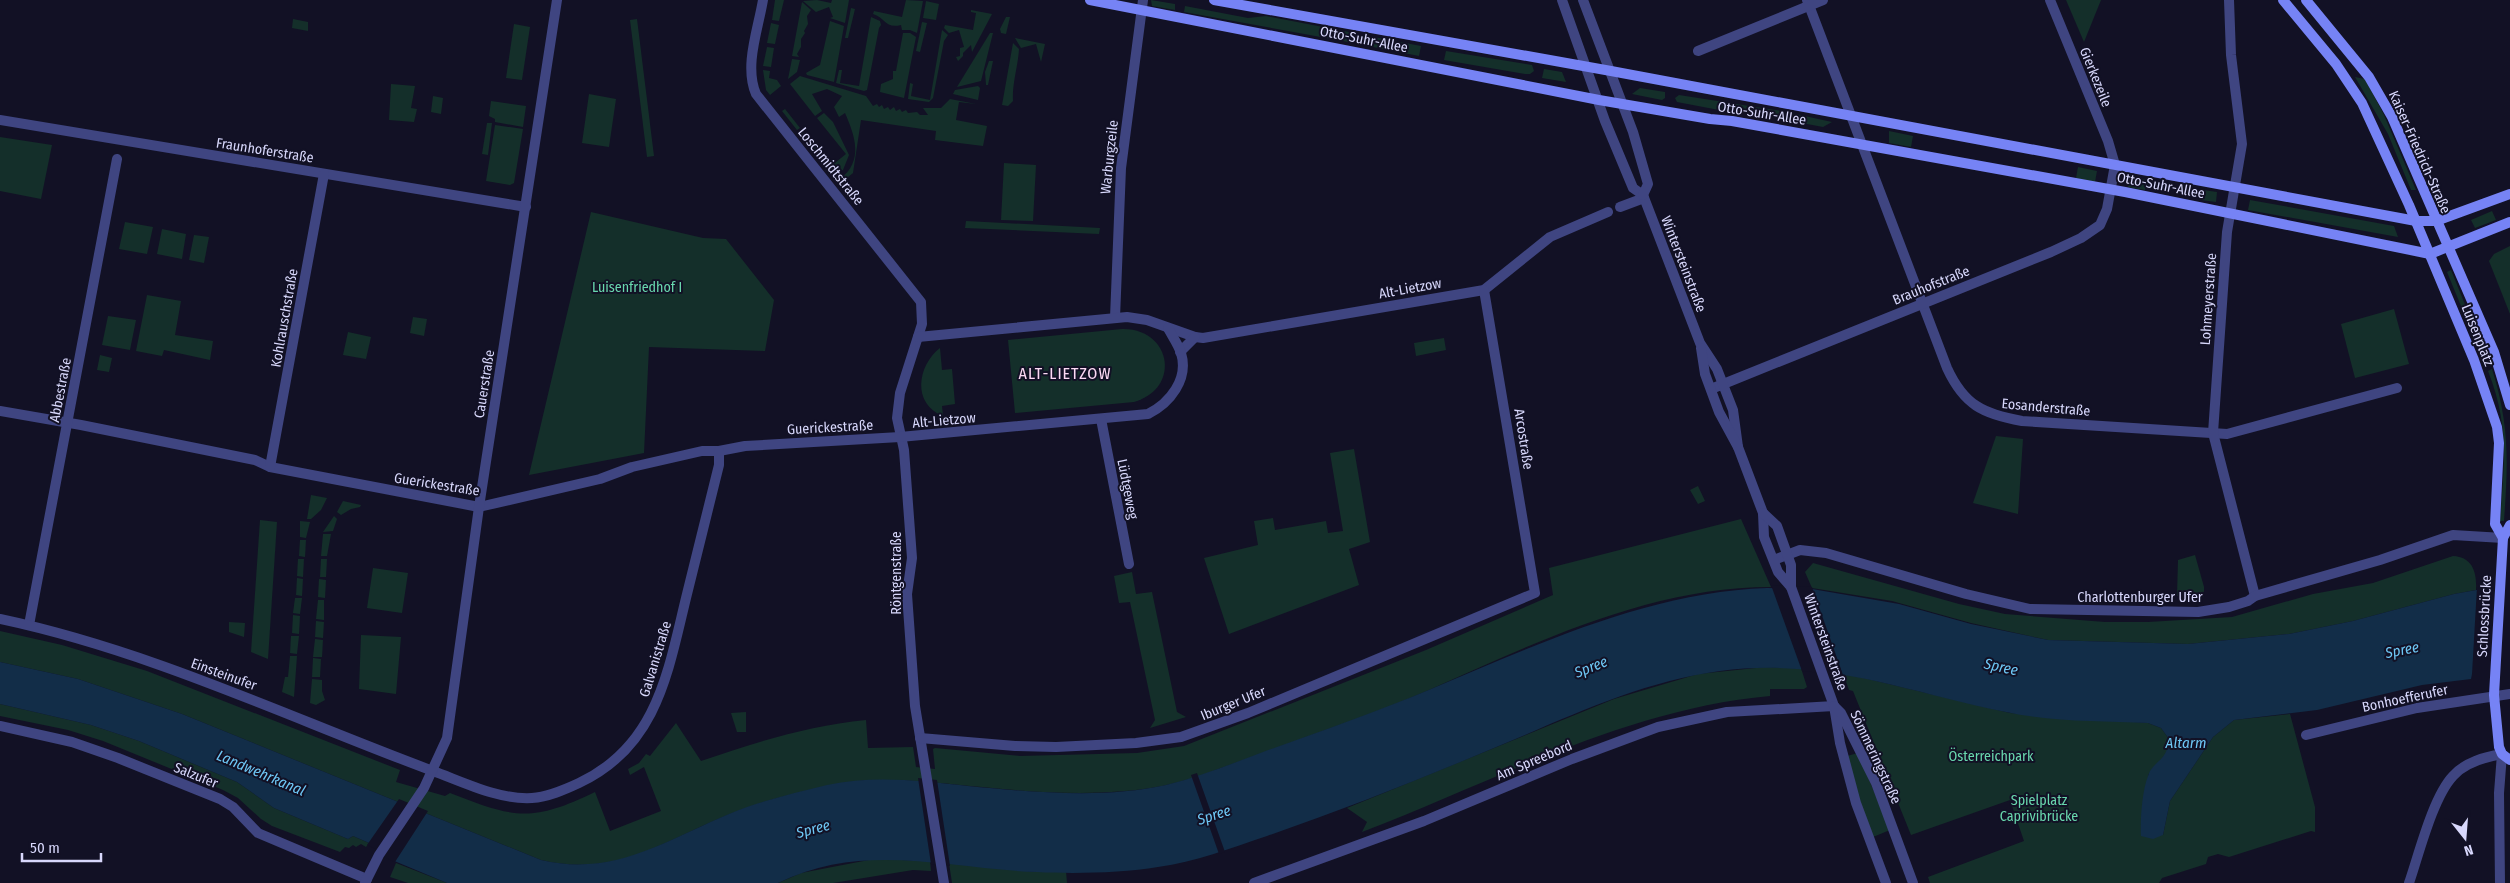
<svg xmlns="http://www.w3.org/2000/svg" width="2510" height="883" viewBox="0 0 2510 883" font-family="'Fira Sans Condensed',sans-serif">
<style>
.green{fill:#142f2a}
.water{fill:#122d48}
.pier{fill:#121125}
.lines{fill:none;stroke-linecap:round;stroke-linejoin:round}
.minor{stroke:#3f4581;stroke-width:10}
.tertiary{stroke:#3f4581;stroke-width:10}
.secondary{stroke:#7683f5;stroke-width:10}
.labels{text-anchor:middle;stroke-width:4;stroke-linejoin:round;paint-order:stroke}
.street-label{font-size:14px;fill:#d8d8fc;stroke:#121125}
.park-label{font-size:14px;fill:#69d8ae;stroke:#121125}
.water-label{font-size:15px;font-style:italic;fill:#6ec7f5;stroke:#121125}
.quarter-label{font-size:16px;letter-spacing:1px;fill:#fcdaf4;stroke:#121125}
</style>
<rect width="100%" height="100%" fill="#121125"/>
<!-- green -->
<g class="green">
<path d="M775,0H784L779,21L772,20Z"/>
<path d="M817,0L831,3L832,0H849L845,23L830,18L833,17L829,7L816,12L803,1Z"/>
<path d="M906,0L923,1L917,33L910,30H902L901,25C885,29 886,18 873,14L874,11L902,17Z"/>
<path d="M1151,0L1175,4V10L1152,6Z"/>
<path d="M2066,0H2101L2084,42Z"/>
<path d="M926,1L939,4L936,20L923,18Z"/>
<path d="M802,2L811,10L807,16L808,24L804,31L805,33L801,39V47L797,54L799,57L792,56Z"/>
<path d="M1185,6L1248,18L1266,16L1349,32L1348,42L1184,12Z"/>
<path d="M851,8L855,9L848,38H845Z"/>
<path d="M971,10L992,14L972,52L971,45L963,53V56L958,61L956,57L960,56V48L964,47L959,30L949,33L944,28L945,25L973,30L976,13L971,12Z"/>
<path d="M871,17L880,21L881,25L879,28L867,90L864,91L836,83L839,70H842L840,83L859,86Z"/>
<path d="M1006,17H1010L1006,34L1001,33L1000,29Z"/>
<path d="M293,19L308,22V31L292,28Z"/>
<path d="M637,19L654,156L647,157L630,20Z"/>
<path d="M830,21L844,26L834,82L807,75L806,73L820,65Z"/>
<path d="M922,22L927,23L920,52L916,51Z"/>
<path d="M771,23L779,25L775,44L767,43Z"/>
<path d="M514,24L530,27L522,80L506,78Z"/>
<path d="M942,30L948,35L944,41L933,98L929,102L908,99L910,83L913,84L911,96L930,100Z"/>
<path d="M903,33H910L916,37L904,98L880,92L881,84L893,79V71H896Z"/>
<path d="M990,33H993L981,81L957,87Z"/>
<path d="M1374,37L1421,46L1419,56L1373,47Z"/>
<path d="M1015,38L1045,44L1041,62L1036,44L1021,48Z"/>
<path d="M1013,43L1019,49C1018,67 1012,83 1013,101L1008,106L1002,105Z"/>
<path d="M767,47L774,48L771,67L763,66Z"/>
<path d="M1446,51L1532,65L1534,71L1530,74H1525L1444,60Z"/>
<path d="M792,59L800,60L797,72L788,79Z"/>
<path d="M989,61H993L988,85H986L985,72Z"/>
<path d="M1544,69L1562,72L1566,82L1542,78Z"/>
<path d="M763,70L770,71L769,78L777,80L781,86L770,95L766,90Z"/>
<path d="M800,76L866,96L873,106L877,104L879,107L882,105L884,109L888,107L890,110L894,107L896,111L900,109L902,112L906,110L908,113L917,112L920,115H928L923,108H941L950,99L976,104L959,102L956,120L987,126L983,146L935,140L936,131L861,120L853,173L842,182L840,179C864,161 855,136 845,113L839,117L834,107L842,96L827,89L812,94L822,111L815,116L790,84Z"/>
<path d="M2355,77L2365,79L2384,115L2416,190H2411L2388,134Z"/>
<path d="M391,84L415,86L411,108L417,109L414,122L389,120Z"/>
<path d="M978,86L980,88L978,100L953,94L955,90Z"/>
<path d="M1640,88L1665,92V98L1662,100L1632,94Z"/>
<path d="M589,94L616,99L609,147L582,143Z"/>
<path d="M1679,95L1782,111L1832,122L1823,127L1727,109L1719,110L1677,102L1675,98Z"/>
<path d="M433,96L443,98L441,114L431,112Z"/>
<path d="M491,101L526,106L523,127L495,122V119L489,116Z"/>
<path d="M785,109L800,128L797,130L782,111Z"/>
<path d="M824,113L833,122L849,155L843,170L834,176L817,156L820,153L831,166L846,154L817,118Z"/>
<path d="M487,123H492L488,155L482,154Z"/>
<path d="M495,125L523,129L514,183L510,185L486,181Z"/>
<path d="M803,131L818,150L815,152L800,133Z"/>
<path d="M1889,131L1913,136L1911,147L1889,143Z"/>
<path d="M0,137L52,145L41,199L0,191Z"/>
<path d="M1004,163L1036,165L1033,221L1001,220Z"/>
<path d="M2078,167L2097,171L2095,182L2076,178Z"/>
<path d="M2130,177L2147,180L2145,190L2128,187Z"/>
<path d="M2203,190L2217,192L2216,202L2201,200Z"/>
<path d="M2250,200L2394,226L2398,237L2248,210Z"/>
<path d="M2492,211L2496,220L2475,228L2471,220Z"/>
<path d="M591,212L703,238L726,239L774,300L765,351L649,347L644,453L529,475Z"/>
<path d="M966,221L1100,228L1099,234L965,228Z"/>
<path d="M125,222L153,227L147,254L119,249Z"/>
<path d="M162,229L186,234L182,259L157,254Z"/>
<path d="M194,235L209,237L204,263L189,260Z"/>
<path d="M2510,246V314L2489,261L2494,254Z"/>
<path d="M2451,270L2483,349L2479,350L2447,272Z"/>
<path d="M147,295L181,301L175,335L213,341L210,360L164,350L162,356L136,351Z"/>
<path d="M2394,309L2409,364L2355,378L2341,324Z"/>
<path d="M108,316L136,320L130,350L102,345Z"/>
<path d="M413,317L427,319L424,336L410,333Z"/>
<path d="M1122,329C1171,328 1182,388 1134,402L1015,413L1008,340Z"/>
<path d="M348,332L371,337L366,359L343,355Z"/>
<path d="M1444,338L1446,350L1416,356L1414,343Z"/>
<path d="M940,348L942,370L952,369L955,404L942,406L943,416C912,404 917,366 940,348Z"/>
<path d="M100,355L112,358L109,372L97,370Z"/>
<path d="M2492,369C2510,426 2508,463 2504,521H2500C2504,463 2510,427 2488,371Z"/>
<path d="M1996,436L2023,439L2018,514L1973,503Z"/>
<path d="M1354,449L1370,542L1349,549L1359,585L1229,634L1204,558L1258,545L1254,521L1273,518L1275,530L1326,521L1328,533L1343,531L1330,453Z"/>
<path d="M1698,486L1705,501L1698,504L1690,490Z"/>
<path d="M311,495L327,498L321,510L311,519H307Z"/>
<path d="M343,501L361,505L360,507L351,509L341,515L337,512Z"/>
<path d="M334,516L337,519L333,531L323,532Z"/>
<path d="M1741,519L1771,587C1650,587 1537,642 1429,690C1374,714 1316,733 1260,754C1228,765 1196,779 1162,786C1104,797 1040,793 982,787C928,782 876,774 822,787C791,794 759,802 730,814C663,841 617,878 541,860L182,714L78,679L0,662V631L62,645L147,671L400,770L396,782L445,796L450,793C514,818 531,823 595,792L610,831L661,811L644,767L630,775L628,769L639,763L646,754L650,756L676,723L701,761C756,742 808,726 866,720L868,748L913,747L916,767L935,769L933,749L935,748L1020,756L1137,753L1184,746L1426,650L1553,595L1549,568Z"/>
<path d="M260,520L277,522L268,659L251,652Z"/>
<path d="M300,521L310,522L306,538L300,537Z"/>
<path d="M323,534H331L327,556H321Z"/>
<path d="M300,540H306L305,557L299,556Z"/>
<path d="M2195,555L2204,587V597L2177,596L2178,560Z"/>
<path d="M2453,556C2473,557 2477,573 2476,590L2454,594L2353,621L2289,634L2188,644L2048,640L1971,623L1892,601L1812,588L1805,572L1813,563L1959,604L2005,614L2105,622H2148L2232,617L2313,594L2373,583Z"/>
<path d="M298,559H304L303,577L297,576Z"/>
<path d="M321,559H327L326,577H320Z"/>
<path d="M373,568L408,573L402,613L367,608Z"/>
<path d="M1132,572L1136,594L1152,592L1177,712L1186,717L1150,728L1155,720L1130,602L1119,603L1114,576Z"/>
<path d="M297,578L303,579L302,596L296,595Z"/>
<path d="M319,579L326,580L325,598L318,597Z"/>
<path d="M295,598H302L300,614L293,613Z"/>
<path d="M318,600H324V620L316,619Z"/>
<path d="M293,615L300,616L299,634L292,633Z"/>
<path d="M316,621L324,622L323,638L315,637Z"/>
<path d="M229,622L245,623L244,637L229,632Z"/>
<path d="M361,635L401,637L396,694L359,689Z"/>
<path d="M291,636H299L297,654L290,653Z"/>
<path d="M315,639L323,640L322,657H313Z"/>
<path d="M290,656H297L294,697L282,692L285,677H288Z"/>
<path d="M313,658L321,659L320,677H312Z"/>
<path d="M1765,667L1801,668L1807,687L1804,689H1770V696C1625,709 1496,781 1362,832L1367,822L1347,808L1614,699L1698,674Z"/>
<path d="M1843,673L2010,713L2148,723L2161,728L2169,739L2168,752L2148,775L2163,835L2170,801L2213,737L2234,720L2290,714L2315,807V832L2311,831L2229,857L2218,854L2208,857L2206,864L2162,878L2159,883H1930L1928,877L2024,841L2010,800L1911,835L1853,691L1849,690Z"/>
<path d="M312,679L322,680V691L325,700L316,705L310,703Z"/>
<path d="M0,704L91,725L139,741L237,782L274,808L348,839L353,836L369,843L366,847L361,844L356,847L353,845L349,848L345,847L340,852L272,826L261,819L238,798L223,790L103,741L68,730L0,716Z"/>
<path d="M746,712V732H737L731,713Z"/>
<path d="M1858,753L1890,830L1873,837L1860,805L1847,756Z"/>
<path d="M874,859L930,861L931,871L913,870L833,883H778L801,873Z"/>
<path d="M396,863L447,883H408L390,877Z"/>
<path d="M949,863L1036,872L1066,871L1067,883H952Z"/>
</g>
<!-- water -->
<path class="water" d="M1767,588L1812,589L1899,604L1971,624L2048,640L2188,644L2289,634L2353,621L2454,594L2482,589H2510V674H2472L2471,679L2422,685L2317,710L2234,720L2213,737L2170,801L2163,835L2153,839L2141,836C2140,821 2142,791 2148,776C2153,760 2167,763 2169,739L2161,728L2148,723C2101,721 2052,722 2006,712C1908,692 1823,657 1720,671C1652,680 1587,708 1525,735C1440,771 1354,806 1267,836C1231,848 1195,862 1158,867C1122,873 1073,874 1037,872C947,869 864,841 778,883H447L380,855L383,849L353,836L348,839L274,808L237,782L139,741L91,725L0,704V662L78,679L182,714L541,860C614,877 664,841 729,814C760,801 794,793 827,785C874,775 921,781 968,786C1030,792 1104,799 1166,785C1199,777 1231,764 1263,752C1319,732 1376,712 1431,689C1539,644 1649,592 1767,588Z"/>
<!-- pier -->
<g class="pier">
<path d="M1771,585L1812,587L1843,675L1802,671Z"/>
<path d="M2477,587H2510V674H2472Z"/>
<path d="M1197,773L1225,852L1219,854L1191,775Z"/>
<path d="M918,778L937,780L950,866L931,864Z"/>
<path d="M399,799L428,811L395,862L377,854L380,851L367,845Z"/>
</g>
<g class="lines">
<!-- minor -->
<g class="minor">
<path d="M763,0C758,30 744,66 756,94L921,302L922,324L900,393L897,418L904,450L912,558L907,594L915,706L944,883"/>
<path d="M1807,0L1947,368C1964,405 1983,414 2022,421L2227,434L2397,388"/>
<path d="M2229,0L2231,55L2242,144L2227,232L2213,433L2255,596"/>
<path d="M1698,51L1823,0"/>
<path d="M0,120L526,207"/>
<path d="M1620,207L1644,198"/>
<path d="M1115,318L1121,168L1143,0"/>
<path d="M918,337L1127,317L1147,320L1195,337L1203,338L1484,290L1550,237L1608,212"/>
<path d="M1180,352L1195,337"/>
<path d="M1711,389L2051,252L2081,238L2100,225L2107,209L2115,165L2108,141L2050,0"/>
<path d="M0,411L81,425L255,460L270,467L479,507L600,479L632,467L702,451H719L745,446L900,437L1148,414C1170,403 1189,379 1181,353C1178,344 1172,336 1168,328"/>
<path d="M1101,419L1129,564"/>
<path d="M270,467L324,174"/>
<path d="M1774,560L1800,550L1826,553L1966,594L2030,609L2198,612L2229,607L2248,601L2255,596L2380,560L2453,535L2503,538"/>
<path d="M29,625L117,159"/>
<path d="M2306,735L2417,708L2510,694"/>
<path d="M920,738L1015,746L1056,747L1136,743L1181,737L1248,713L1535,593L1484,290"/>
<path d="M433,771C463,782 499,800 532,798C548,797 564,790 579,783C658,746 668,671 687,594C698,551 708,508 719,465V451"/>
<path d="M1254,883L1424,821L1572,759L1658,727L1727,712L1834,706"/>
<path d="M2500,883L2499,793L2502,754"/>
</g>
<!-- tertiary -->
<g class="tertiary">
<path d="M1562,0L1605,121L1633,188L1643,195L1700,343L1717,369L1733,410L1738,447"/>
<path d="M1583,0L1633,132L1648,184L1643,195"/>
<path d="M1701,348L1705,374L1719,412L1738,447L1763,513L1764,537L1778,572L1791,587"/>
<path d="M1763,513L1777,526L1791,565V587L1834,706L1840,743L1856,803L1886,883"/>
<path d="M0,619C151,651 290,718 433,771"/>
<path d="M1834,706L1841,713L1876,783L1913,883"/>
<path d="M0,726L72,742L118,758L220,799L233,807L258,833L367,879"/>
<path d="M365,883L379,855L424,788L447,738L479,507L557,0"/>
<path d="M2409,883C2419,854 2433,797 2453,776C2465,762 2485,757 2502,754"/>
</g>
<!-- secondary -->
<g class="secondary">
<path d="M1090,0L1599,100L1710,119L1732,121L2125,192L2430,254"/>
<path d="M1214,0L1611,71L2416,221H2436L2510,194"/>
<path d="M2283,0L2336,64L2362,103L2409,205L2474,360L2497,427L2499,443L2495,524L2503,538"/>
<path d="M2306,0L2369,77L2392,117L2494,352L2510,405"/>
<path d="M2430,254L2510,222"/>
<path d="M2510,525L2503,538L2494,695L2499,747L2502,754L2510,760"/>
</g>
</g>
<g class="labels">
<!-- street labels -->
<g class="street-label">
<text transform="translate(1364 39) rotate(11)" y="5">Otto-Suhr-Allee</text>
<text transform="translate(2096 77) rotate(68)" y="5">Gierkezeile</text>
<text transform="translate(1762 113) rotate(9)" y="5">Otto-Suhr-Allee</text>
<text transform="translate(265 150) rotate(9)" y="5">Fraunhoferstraße</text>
<text transform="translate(2420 152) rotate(66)" y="5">Kaiser-Friedrich-Straße</text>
<text transform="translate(1109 157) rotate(-84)" y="5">Warburgzeile</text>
<text transform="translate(831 166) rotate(51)" y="5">Loschmidtstraße</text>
<text transform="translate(2161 185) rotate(11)" y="5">Otto-Suhr-Allee</text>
<text transform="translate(1684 264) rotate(69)" y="5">Wintersteinstraße</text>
<text transform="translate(1931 285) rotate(-22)" y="5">Brauhofstraße</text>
<text transform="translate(1410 288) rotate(-10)" y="5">Alt-Lietzow</text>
<text transform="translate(2208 299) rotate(-86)" y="5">Lohmeyerstraße</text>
<text transform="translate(284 318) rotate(-80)" y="5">Kohlrauschstraße</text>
<text transform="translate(2478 335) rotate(68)" y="5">Luisenplatz</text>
<text transform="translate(484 384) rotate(-81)" y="5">Cauerstraße</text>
<text transform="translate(60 390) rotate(-79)" y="5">Abbestraße</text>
<text transform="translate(2046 407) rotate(5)" y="5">Eosanderstraße</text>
<text transform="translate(944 420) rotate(-5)" y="5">Alt-Lietzow</text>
<text transform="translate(830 427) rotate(-3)" y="5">Guerickestraße</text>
<text transform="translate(1524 439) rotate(81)" y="5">Arcostraße</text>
<text transform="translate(437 484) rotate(9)" y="5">Guerickestraße</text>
<text transform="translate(1128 489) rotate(79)" y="5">Lüdtgeweg</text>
<text transform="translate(896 573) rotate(-90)" y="5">Röntgenstraße</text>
<text x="2140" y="602">Charlottenburger Ufer</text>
<text transform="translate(2484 616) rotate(-87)" y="5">Schlossbrücke</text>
<text transform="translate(1826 642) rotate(70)" y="5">Wintersteinstraße</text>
<text transform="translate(655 659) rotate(-73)" y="5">Galvanistraße</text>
<text transform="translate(224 674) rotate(20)" y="5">Einsteinufer</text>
<text transform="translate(2405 698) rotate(-12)" y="5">Bonhoefferufer</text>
<text transform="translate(1233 703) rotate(-22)" y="5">Iburger Ufer</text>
<text transform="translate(1876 757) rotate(65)" y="5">Sömmeringstraße</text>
<text transform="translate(1534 760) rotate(-23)" y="5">Am Spreebord</text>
<text transform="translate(196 775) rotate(22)" y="5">Salzufer</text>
</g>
<!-- park labels -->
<g class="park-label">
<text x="637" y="292">Luisenfriedhof I</text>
<text x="1991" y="761">Österreichpark</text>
<text x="2039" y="805">Spielplatz<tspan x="2039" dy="16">Caprivibrücke</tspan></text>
</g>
<!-- water labels -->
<g class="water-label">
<text transform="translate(2402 650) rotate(-11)" y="5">Spree</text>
<text transform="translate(1591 667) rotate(-22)" y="5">Spree</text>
<text transform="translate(2001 667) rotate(12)" y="5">Spree</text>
<text x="2186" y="748">Altarm</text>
<text transform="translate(261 773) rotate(23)" y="5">Landwehrkanal</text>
<text transform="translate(1214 815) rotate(-18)" y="5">Spree</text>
<text transform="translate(813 829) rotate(-15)" y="5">Spree</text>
</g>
<!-- quarter labels -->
<g class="quarter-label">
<text x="1065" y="379">ALT-LIETZOW</text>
</g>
</g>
<!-- north arrow -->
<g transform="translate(2465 838) rotate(163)" stroke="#121125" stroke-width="4" paint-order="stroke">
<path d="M0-4L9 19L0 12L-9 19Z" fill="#d8d8fc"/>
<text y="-8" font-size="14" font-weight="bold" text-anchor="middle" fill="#d8d8fc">N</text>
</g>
<!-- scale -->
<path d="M22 853v8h79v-8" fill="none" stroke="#d8d8fc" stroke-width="2.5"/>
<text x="30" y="853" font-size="15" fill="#d8d8fc" stroke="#121125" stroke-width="4" paint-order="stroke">50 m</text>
</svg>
